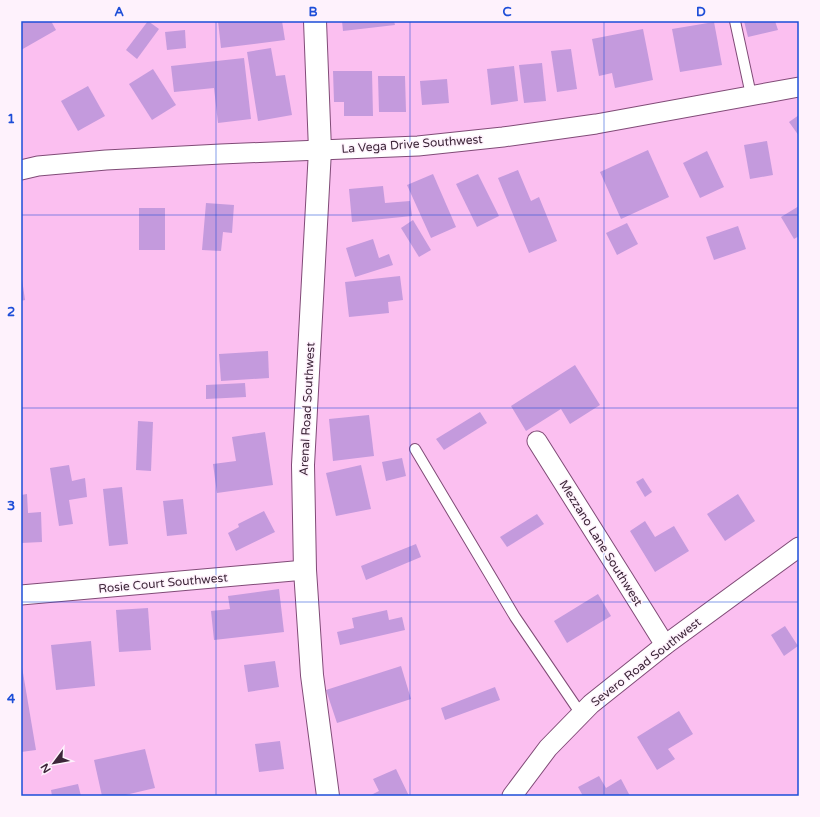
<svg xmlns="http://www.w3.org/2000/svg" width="820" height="817" viewBox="0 0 820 817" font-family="'Varela Round',sans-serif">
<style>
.building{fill:#c49add}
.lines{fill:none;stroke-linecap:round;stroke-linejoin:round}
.service-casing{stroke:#804b77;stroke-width:12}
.minor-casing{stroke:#804b77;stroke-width:21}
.tertiary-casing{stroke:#804b77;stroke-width:24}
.service{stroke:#fff;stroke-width:10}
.minor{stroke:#fff;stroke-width:19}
.tertiary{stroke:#fff;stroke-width:22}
.grid{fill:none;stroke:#1d4ed8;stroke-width:1;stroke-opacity:0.55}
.labels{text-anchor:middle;stroke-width:3;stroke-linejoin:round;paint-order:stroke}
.street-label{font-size:12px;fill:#3d2639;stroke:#fef2fc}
.neatline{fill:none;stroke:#1d4ed8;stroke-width:1.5}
.grid-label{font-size:13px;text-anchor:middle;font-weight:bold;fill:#1d4ed8}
</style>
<rect width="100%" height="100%" fill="#fbbff0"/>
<!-- building -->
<g class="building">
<path d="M21,21H51L56,30L21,50Z"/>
<path d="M148,21L159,29L137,59L126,50Z"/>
<path d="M218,21H282L285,40L221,48Z"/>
<path d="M342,21H394L395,25L343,31Z"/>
<path d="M744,21H775L778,30L748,37Z"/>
<path d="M714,22L722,65L680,72L672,29Z"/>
<path d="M643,29L653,80L615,88L612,73L599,76L592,39Z"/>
<path d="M185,30L186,48L167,50L165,32Z"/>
<path d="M271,48L276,76L285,75L292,115L258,121L247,52Z"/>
<path d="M571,49L577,89L557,92L551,51Z"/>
<path d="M244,58L251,119L218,123L214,88L174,92L171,66Z"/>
<path d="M542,63L546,101L524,103L519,65Z"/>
<path d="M514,66L518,101L491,105L487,69Z"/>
<path d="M153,69L176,105L152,120L129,84Z"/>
<path d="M333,71H372L373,116H344V102H334Z"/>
<path d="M378,76H405L406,112H379Z"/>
<path d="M447,79L449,103L422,105L420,81Z"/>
<path d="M88,86L105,116L78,131L61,101Z"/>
<path d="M799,115V136L789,122Z"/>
<path d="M767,141L773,175L750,179L744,145Z"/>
<path d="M648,150L669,197L621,219L600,172Z"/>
<path d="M707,151L724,187L700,198L683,163Z"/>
<path d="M518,170L531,201L539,197L557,241L529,253L498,178Z"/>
<path d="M433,174L456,227L431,238L407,185Z"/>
<path d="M478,174L499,216L477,227L456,184Z"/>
<path d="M383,186L385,203L410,201L412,216L352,222L349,189Z"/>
<path d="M206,203L234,205L232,233L223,232L221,251L202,250Z"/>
<path d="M799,206V236L794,239L781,217Z"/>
<rect x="139" y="208" width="26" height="42"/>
<path d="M413,220L431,250L419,257L401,228Z"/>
<path d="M627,223L638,244L617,255L606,233Z"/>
<path d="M738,226L746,249L714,260L706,237Z"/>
<path d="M373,239L379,258L389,254L393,265L355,277L346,248Z"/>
<path d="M400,276L403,300L388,302L389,313L349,317L345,282Z"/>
<path d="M21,279H22L25,300L21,301Z"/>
<path d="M268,351L269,378L221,381L219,354Z"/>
<path d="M575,365L600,405L570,424L561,409L526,431L511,406Z"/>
<path d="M245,383L246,397L206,399V385Z"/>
<path d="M480,412L487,423L444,450L436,439Z"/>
<path d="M369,415L374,456L333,461L329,419Z"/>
<path d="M138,421L153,422L151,471L136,470Z"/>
<path d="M265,432L273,485L217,493L213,464L236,461L232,437Z"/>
<path d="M402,458L406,476L386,481L382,462Z"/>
<path d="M69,465L72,481L85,478L87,497L69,500L73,524L59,526L50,468Z"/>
<path d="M361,465L371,509L336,516L326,473Z"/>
<path d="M643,478L652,492L645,497L636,482Z"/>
<path d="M122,487L128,544L109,546L103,489Z"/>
<path d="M27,494L28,513L41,512L42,542L21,543V495Z"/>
<path d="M738,494L755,521L725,541L707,514Z"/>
<path d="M183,499L187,534L167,536L163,501Z"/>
<path d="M264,511L275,532L236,551L228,533L239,527L238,524Z"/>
<path d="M537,514L544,524L507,547L500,537Z"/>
<path d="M645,521L655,537L674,526L689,551L655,572L630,531Z"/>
<path d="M416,544L421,557L366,580L361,566Z"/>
<path d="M279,589L284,632L214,640L211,611L230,609L228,596Z"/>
<path d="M598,594L611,616L567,643L554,621Z"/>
<path d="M148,608L151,650L119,652L116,610Z"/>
<path d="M387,610L389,620L402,617L405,630L340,645L337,632L354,628L352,618Z"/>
<path d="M785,626L798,646L784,656L771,635Z"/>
<path d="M91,641L95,686L56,690L51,645Z"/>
<path d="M275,661L279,687L248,692L244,665Z"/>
<path d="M401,666L411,699L337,723L326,690Z"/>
<path d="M21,667H22L36,750L21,752Z"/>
<path d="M495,687L500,700L445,720L441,708Z"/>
<path d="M679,711L693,734L668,749L675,759L657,770L637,737Z"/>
<path d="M280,741L284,769L259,772L255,744Z"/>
<path d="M145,749L155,788L121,796H102L94,760Z"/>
<path d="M396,769L409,796H369L379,791L373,779Z"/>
<path d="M599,776L606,788L621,779L630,796H583L578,787Z"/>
<path d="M78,784L81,796H52L51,790Z"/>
</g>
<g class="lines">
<!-- service casing -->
<g class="service-casing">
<g id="service">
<path d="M735,21L751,95"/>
<path d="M415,449L515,617L581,714"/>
</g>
</g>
<!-- minor casing -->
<g class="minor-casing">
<g id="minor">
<path d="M21,170L38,166L106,160L221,154L320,150L418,146L503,137L596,124L799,87"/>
<path d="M537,441L622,576L665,645"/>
<path d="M21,595L305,570"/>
<path d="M512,796L548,748L591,704L665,645L799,547"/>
</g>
</g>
<!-- tertiary casing -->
<g class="tertiary-casing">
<path id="tertiary" d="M315,21L320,150L303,465L305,570L312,675L328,796"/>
</g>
<!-- service -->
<use href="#service" class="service"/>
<!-- minor -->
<use href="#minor" class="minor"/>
<!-- tertiary -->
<use href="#tertiary" class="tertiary"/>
</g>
<!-- grid -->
<path class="grid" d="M216,21V796M410,21V796M604,21V796M21,215H799M21,408H799M21,602H799"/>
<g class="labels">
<!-- street labels -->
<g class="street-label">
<text transform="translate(412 144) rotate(-4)" y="4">La Vega Drive Southwest</text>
<text transform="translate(307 409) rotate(-87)" y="4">Arenal Road Southwest</text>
<text transform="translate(601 543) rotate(58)" y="4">Mezzano Lane Southwest</text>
<text transform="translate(163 583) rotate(-5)" y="4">Rosie Court Southwest</text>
<text transform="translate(646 662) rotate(-38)" y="4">Severo Road Southwest</text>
</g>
</g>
<!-- border -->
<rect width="820" height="817" fill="none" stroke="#fef2fc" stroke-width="44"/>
<!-- north arrow -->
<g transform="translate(54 763) rotate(238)" stroke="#fef2fc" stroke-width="3" paint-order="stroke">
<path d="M0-3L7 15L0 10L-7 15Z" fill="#3d2639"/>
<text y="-6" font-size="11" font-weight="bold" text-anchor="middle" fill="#3d2639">N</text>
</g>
<rect x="22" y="22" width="776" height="773" class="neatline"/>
<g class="grid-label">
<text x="119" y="16">A</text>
<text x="313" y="16">B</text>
<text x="507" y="16">C</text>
<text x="701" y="16">D</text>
<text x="11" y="123">1</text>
<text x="11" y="316">2</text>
<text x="11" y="510">3</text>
<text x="11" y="703">4</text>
</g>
</svg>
